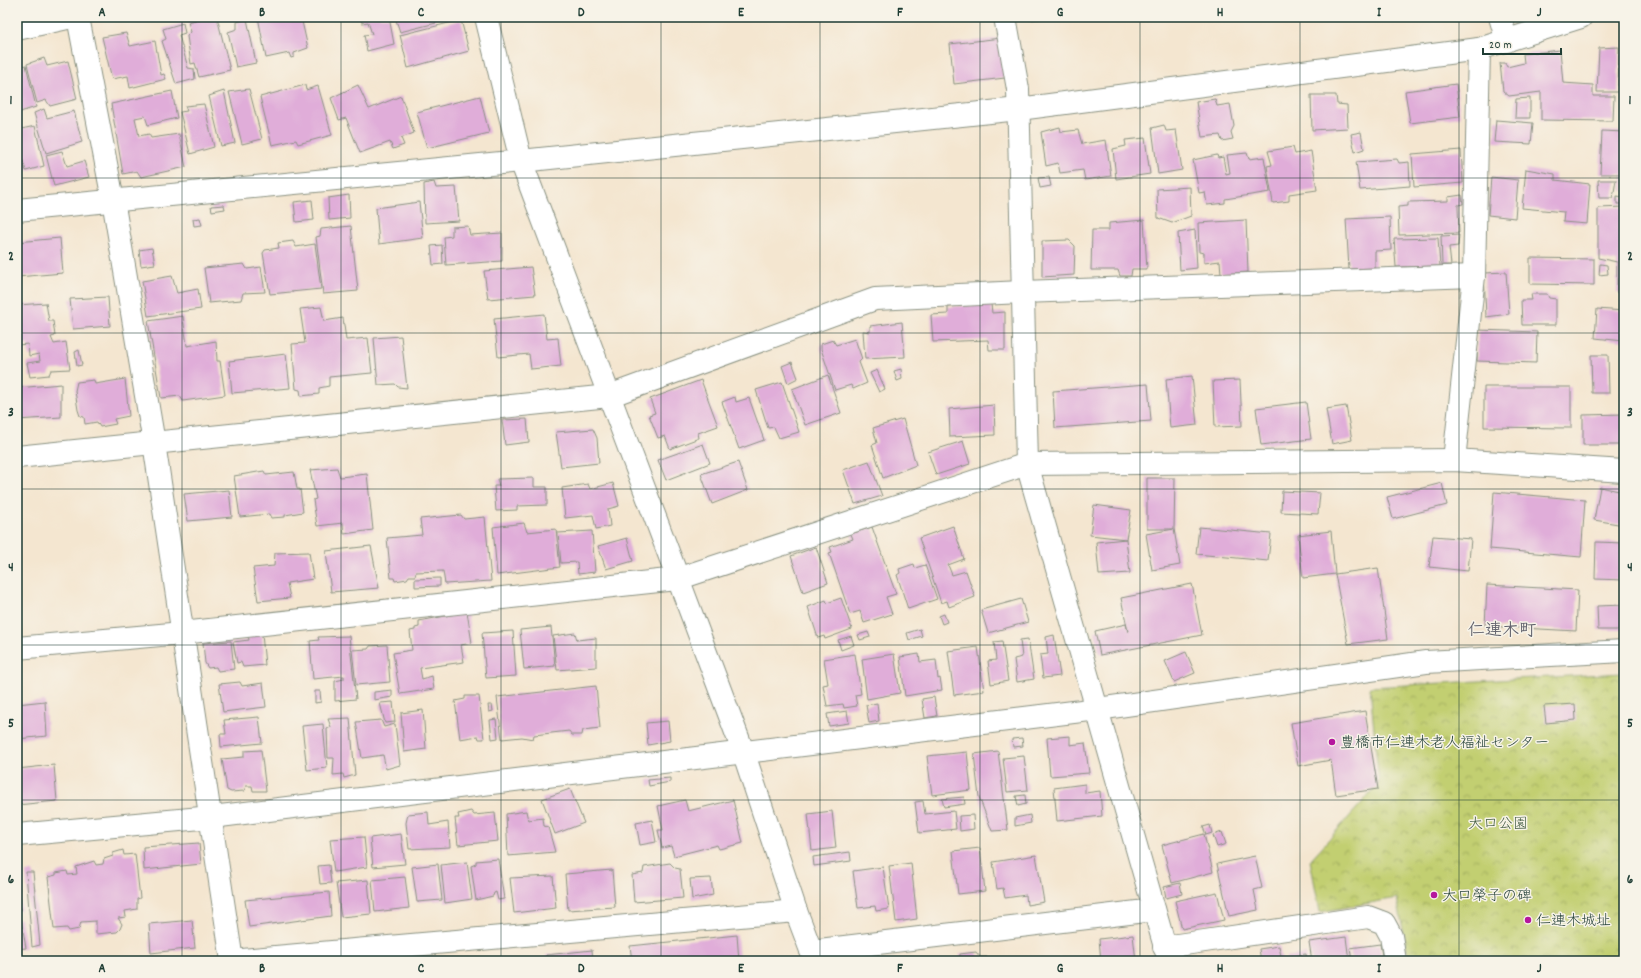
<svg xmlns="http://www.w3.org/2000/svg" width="1641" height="978" viewBox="0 0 1641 978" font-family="Dekko,'Klee One',sans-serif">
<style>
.park{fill:url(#park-crowns);stroke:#708652}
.building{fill:#e0add9}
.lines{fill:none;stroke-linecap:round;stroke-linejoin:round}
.minor-casing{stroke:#8a9282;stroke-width:24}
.tertiary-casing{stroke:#8a9282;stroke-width:24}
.minor{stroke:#fff;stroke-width:22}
.tertiary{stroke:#fff;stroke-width:22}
.grid{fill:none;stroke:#1f3d34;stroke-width:1;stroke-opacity:0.55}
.poi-dot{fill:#b5179e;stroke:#f7f3e8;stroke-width:1.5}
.labels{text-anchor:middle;stroke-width:3;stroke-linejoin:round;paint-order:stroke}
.poi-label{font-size:15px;fill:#1f3d34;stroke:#f7f3e8;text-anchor:start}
.park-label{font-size:15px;fill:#405a40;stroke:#f7f3e8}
.quarter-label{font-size:17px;font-weight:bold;fill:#63646e;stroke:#f7f3e8}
.neatline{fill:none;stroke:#1f3d34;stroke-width:1.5}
.grid-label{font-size:13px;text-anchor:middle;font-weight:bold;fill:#1f3d34}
</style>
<defs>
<pattern id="park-crowns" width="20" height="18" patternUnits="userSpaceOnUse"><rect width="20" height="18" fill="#c2cf71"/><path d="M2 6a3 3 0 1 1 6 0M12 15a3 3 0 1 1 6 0" fill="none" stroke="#9da95e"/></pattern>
</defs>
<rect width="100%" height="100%" fill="#f7f3e8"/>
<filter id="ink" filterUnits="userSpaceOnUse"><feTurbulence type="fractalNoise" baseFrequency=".025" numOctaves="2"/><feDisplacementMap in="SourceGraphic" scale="8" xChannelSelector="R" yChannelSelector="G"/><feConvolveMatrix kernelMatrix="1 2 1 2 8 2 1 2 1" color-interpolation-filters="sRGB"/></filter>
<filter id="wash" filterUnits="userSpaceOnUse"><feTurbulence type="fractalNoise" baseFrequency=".012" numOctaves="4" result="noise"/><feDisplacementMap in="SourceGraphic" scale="16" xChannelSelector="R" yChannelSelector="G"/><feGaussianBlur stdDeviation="0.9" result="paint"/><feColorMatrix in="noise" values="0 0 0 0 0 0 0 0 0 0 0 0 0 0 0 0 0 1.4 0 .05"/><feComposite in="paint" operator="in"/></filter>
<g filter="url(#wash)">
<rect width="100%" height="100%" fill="#f4e6d0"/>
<!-- park -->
<path class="park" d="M1624,673V961H1409L1397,898L1320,912L1310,860L1379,784L1370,687Z"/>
<g id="blocks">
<!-- building -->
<g class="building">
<path d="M200,17H217L230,70L199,77L195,63L191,64L187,36L191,32L188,22L200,19Z"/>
<path d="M258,17H301L308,48L294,53V57L291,58L289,53L266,58Z"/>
<path d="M361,17H389L394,44L367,51L364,35L372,34L368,22L362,23Z"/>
<path d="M395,17H434L436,23L400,32Z"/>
<path d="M1029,17H1046V18L1030,20Z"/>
<path d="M247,19L256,63L236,67L228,32L237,29V22Z"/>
<path d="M461,20L469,51L408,68L400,35Z"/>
<path d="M183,23L185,33L179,35L188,68L194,69L195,79L176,84L162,41L166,39L163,29Z"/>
<path d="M126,33L130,46L155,41L161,75L164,74L166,79L130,88L128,76L112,79L102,37Z"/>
<path d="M1001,38L1005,78L954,84L950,44Z"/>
<path d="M1619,47L1618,92H1597L1599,48Z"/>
<path d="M1560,50L1563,83L1593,85V96H1614L1613,121L1541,120V92L1509,96L1503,91L1500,63H1505L1507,67L1524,63L1523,54Z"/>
<path d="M44,58L47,66L68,61L77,99L50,106L46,100L37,103L27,64Z"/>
<path d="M26,65L36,107L17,113V67Z"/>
<path d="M1456,84L1460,117L1410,123L1405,91Z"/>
<path d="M305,85L306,90L318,86L332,135L298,144L296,140L272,145L260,97Z"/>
<path d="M358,85L369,109L401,96L414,133L401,138L404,145L393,149L390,142L360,153L346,118L339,120L331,98Z"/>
<path d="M249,89L262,139L242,144L229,92Z"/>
<path d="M172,91L177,118L148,125L145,116L135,118L139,136L149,134L151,138L179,134L186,167L141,177L137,171L123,174L111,104Z"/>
<path d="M224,91L235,143L221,146L209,96Z"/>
<path d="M1311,95H1336L1337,104L1347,105L1348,128L1312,130Z"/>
<path d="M480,96L489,133L427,148L417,112Z"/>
<path d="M1530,98V118H1515L1516,99Z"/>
<path d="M1215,99L1217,106L1230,104L1234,126L1231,132L1233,139L1222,141L1220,135L1202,137L1196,102Z"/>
<path d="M204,104L214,147L190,154L180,112L187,111L185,106Z"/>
<path d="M44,109L47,118L74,111L82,142L46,153L34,113Z"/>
<path d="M1496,120L1533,123L1531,144L1494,142Z"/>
<path d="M1164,125L1166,131L1176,130L1182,170L1158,174L1152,128Z"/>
<path d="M35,126L44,166L26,171L17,142V130Z"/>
<path d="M1060,127L1061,132L1078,130L1082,144L1106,140L1111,176L1085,180L1083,170L1060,173L1058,163L1046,166L1041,132Z"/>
<path d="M1602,131L1624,132V191H1622V174H1600Z"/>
<path d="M1361,132L1364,149L1355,152L1351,134Z"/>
<path d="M1145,138L1150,174L1116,179L1113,149L1126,146L1125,140Z"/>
<path d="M1293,147L1295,154L1311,151L1317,190L1289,194V201L1273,203L1267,166L1272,165L1268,151Z"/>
<path d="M1461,150L1463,183L1414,187L1412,154Z"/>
<path d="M62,151L67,166L84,161L89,177L54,186L46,155Z"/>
<path d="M1247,153L1249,159L1264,157L1270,192L1225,199V203L1207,205L1205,192L1199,193L1193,160L1217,155L1218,158L1223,157L1226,174L1230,173L1227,155Z"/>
<path d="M17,158L21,169L17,170Z"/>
<path d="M1397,159L1399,163L1409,162L1410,186L1360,190L1356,162Z"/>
<path d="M1526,169L1555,174V180L1590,184L1587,224L1563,222L1564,212L1522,208Z"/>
<path d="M1049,177L1051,186L1040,188L1038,178Z"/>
<path d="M1491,177L1518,180L1515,218L1488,215Z"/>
<path d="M1598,180H1616L1613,198H1599Z"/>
<path d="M434,182L436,188L456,187L459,221L425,223L424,184Z"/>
<path d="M1190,187L1191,216L1172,223L1158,218L1157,189Z"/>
<path d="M349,195L350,218L329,220L328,198Z"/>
<path d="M1462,195L1463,204L1458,205L1459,233L1399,235L1398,207L1408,206V202L1448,201V197Z"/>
<path d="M1617,196L1624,197V204H1617Z"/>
<path d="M312,200L314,220L296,222L294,202Z"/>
<path d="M419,202L423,238L379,244L376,208Z"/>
<path d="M224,205L225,209L212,211L211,206Z"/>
<path d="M1624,207V293H1617V262L1598,258V208Z"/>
<path d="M1390,217L1391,250L1375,251V268L1349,269L1346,219Z"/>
<path d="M200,218L202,225L194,226L193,219Z"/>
<path d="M1144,220L1147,269H1132L1131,276H1120L1118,270H1091L1092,230H1109V223Z"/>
<path d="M1246,220L1248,272L1221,274L1220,261L1204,263V253L1199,252L1198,223Z"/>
<path d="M351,226L358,291L323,294L316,237L320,236L321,229Z"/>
<path d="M468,226L470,235L502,233V261L446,265L444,237L452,236V227Z"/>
<path d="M1195,230L1197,268L1180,270L1178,233Z"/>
<path d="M1459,235L1458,246L1449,247L1451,265H1442L1441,236Z"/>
<path d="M60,238L63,273L17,277V242Z"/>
<path d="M1438,238L1440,266L1396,267L1394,239Z"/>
<path d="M1069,240L1075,246L1074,275L1042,277V241Z"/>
<path d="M293,241L296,247L315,244L321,289L270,294L263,253L265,250L279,248L278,243Z"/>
<path d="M442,245L443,264L433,265L431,246Z"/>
<path d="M152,248L155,264L141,266L139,250Z"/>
<path d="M1530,258L1594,259V285L1530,284Z"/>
<path d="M244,264L247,269L261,267L265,292L243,293L241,300L209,303L204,268Z"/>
<path d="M1600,264L1607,265L1608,274L1599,275Z"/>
<path d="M531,267L535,295L488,299L484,271Z"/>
<path d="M1506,272L1509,314L1486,317L1484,273Z"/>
<path d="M172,276L177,293L198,289L201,309L148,316L142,281Z"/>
<path d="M1531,294H1547L1549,298L1556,299V325H1522L1521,300H1532Z"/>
<path d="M108,297L110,326L73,329L70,299Z"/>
<path d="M46,303L49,321H53L55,336L51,337L54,344L66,342L70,369L51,370L49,375L30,377L27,363L40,361L39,354L29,356L28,344L17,345V305Z"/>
<path d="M991,304L992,313L1005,312V350H989L988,340L933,342L931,315L948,314V307Z"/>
<path d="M321,307L324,321L343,318L346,340L368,338L372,373L329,377V386L319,388V394L301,396L300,390L296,389L292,344L305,343L300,309Z"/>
<path d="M1597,309L1624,311V341L1595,338Z"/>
<path d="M544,314L547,339L558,338L561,366L531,369L529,354L498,357L494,319Z"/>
<path d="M183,316L187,346L216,341L217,361H220L225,395L183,401L180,396L161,398L148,321Z"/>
<path d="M902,322L905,357L865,359L863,331L870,332V326Z"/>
<path d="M1478,330L1537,332L1536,363L1477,361Z"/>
<path d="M401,336L407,388L398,387L395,384L378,385L374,338Z"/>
<path d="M855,339L862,359L859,362L867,383L853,389L851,385L835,390L821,349V344L833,340L836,345Z"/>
<path d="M79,350L82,365L77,366L75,352Z"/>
<path d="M286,354L290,388L232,393L229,361Z"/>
<path d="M1591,355H1608L1609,393H1592Z"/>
<path d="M792,362L798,378L788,383L782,366Z"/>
<path d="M901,369L902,379L897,381L894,371Z"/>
<path d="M877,370L885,389L879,392L870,373Z"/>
<path d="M828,375L841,413L805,425L792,389Z"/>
<path d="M1192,376L1197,425L1170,428L1166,379Z"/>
<path d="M125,379L129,416L114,419L116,424L100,427L97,422L85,424L84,417L80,416L78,410L75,391L77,382L94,380L95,384Z"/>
<path d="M701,380L718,426L698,433L699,438L670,449L665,436L658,438L649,415L655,413L650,399Z"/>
<path d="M1240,380L1242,426L1215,427L1213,381Z"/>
<path d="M782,382L799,432L779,438L774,427L768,428L756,390Z"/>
<path d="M61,384V417L17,420V388Z"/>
<path d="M1148,384L1151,421L1055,428L1053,391Z"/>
<path d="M1484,387H1571V428L1484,427Z"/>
<path d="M735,397L736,402L749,398L764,440L739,449L722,402Z"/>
<path d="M1306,402L1311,439L1261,445L1256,408Z"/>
<path d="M994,405L995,435L950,437L949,409Z"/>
<path d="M1346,406L1352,440L1332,444L1326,409Z"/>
<path d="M1624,414V445H1583V415Z"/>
<path d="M527,419L529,442L505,445L502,420Z"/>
<path d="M903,419L916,465L883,478L872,445L877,443L873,428Z"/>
<path d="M593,429L597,438L599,463L561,467L556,432Z"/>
<path d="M963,441L970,464L936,475L928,452Z"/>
<path d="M703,444L710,463L666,480L658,460Z"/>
<path d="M869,461L882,496L855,504L843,470Z"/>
<path d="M738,462L748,490L712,504L701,474Z"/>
<path d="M337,468L340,477L367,474L373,530L344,534L343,523L317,526L313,500L316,499L310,470Z"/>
<path d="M264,471L266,475L294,472L297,489H300L303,512L285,515V517L271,518L269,514L240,517L234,476Z"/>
<path d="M534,478V487H547V505L517,506V510L496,511L494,486H499L497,479Z"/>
<path d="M1147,478H1175L1174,529H1147Z"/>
<path d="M613,483L619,506L608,509L610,526L596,529L593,515L565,518L562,488L588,484L590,489Z"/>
<path d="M1442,483L1447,505L1393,519L1387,497Z"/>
<path d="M1600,487L1624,492V525L1594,520Z"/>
<path d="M229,490L232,517L188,521L184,494Z"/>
<path d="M1282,491L1320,493L1318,514L1281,512Z"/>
<path d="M1494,492L1585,500L1581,557L1490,549Z"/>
<path d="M1094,505L1131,510L1126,539L1090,535Z"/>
<path d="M461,515L464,519L485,517L491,581L445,584L443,571L416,572L415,576H409L407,579L395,581L394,578H391L387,538L422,535L420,519Z"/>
<path d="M524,523L527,532L556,529L560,567L497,575L493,527Z"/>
<path d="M953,526L964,559L948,565L952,575L966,571L975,597L949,607L947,601L941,603L919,538Z"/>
<path d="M872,527L896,594L886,597L892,614L864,623L860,611L850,614L829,553L832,552L830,547L853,539L851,534Z"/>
<path d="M1199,527L1271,534L1268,561L1196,554Z"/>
<path d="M1174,529L1180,565L1152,570L1146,534Z"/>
<path d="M592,531L595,572L578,574L577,562L561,563L558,533Z"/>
<path d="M1331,531L1335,574L1303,578L1298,535Z"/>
<path d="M1433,536L1471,539L1468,571L1429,567Z"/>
<path d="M627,538L633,561L606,569L598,546Z"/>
<path d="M1126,539L1130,573L1099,575L1096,542Z"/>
<path d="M1596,542L1624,543V580L1595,579Z"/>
<path d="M371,546L379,588L331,592L326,551Z"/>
<path d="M816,547L828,583L803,592L791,556Z"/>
<path d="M309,552L313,579L287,583L290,598L258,601L253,568L274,566L275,553Z"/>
<path d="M914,564L915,568L925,565L937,599L908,609L897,575L900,573L899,569Z"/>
<path d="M1378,568L1388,639L1348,644L1335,574Z"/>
<path d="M440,578V586L415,587V579Z"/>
<path d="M1192,584L1202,635L1100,655L1095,631L1126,624L1128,632L1121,598Z"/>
<path d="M1487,585L1578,590L1576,631L1485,626Z"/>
<path d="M841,598L852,629L825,639L824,636L818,638L808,607L826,600L827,603Z"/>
<path d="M1021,599L1028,622L988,633L981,610Z"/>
<path d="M1624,605V630H1598L1597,606Z"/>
<path d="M467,612L472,643L461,645L464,662L420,668L422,679L432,676L434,689L400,694L393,653L412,650L410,631L415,630V628L419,627V621Z"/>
<path d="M944,614L947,622L942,624L939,616Z"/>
<path d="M551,627L555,666L524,669L520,630Z"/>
<path d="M920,629L922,636L909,640L907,633Z"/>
<path d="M513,631L516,676L486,678L482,633Z"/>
<path d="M868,632L870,637L860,640L858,635Z"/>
<path d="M575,633L577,640L596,638V667L557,670L553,636Z"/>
<path d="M262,634L265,665L243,667L241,662L237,663L233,642L249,640L248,635Z"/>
<path d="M1054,635L1060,676L1043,678L1040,655L1048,654L1046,637Z"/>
<path d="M349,636L356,699L335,701V681L344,679V676L313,679L310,641L319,640L318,637Z"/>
<path d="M851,636L854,645L841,650L838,640Z"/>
<path d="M1028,639L1034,679L1017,682L1014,659L1022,657L1020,640Z"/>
<path d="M231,641L234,669L218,671L216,667L208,668L205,663L203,643Z"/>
<path d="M1002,641L1008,681L991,684L988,661L996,660L994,642Z"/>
<path d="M387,645L390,682L356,685L352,650L368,649L370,646Z"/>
<path d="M978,647L984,691L954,695L948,651Z"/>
<path d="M1186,652L1195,673L1174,682L1165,661Z"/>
<path d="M855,654L861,694L855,695L857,706L844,708L843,704L827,706L823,685L828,684L824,659Z"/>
<path d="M894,654L900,693L867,699L862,659Z"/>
<path d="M919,654L920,662L936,660L938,679L940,678L942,690L905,696L900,657Z"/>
<path d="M240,682L242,686L263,683L266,707L223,712L219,684Z"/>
<path d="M596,686L600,728L583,730L582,735H572L569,731L534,735L533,739L522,737L502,739L497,697Z"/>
<path d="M392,690V697L374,700V692Z"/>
<path d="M315,691H320L321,702L315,703Z"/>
<path d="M465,696H479L484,739H479L478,736L460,739L455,701L465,699Z"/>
<path d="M934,697L937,716L925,718L922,699Z"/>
<path d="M45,701L47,736L17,739V704Z"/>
<path d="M393,702L395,722L385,723L380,703Z"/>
<path d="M877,703L879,721L869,723L866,705Z"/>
<path d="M1575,704L1576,720L1546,723L1544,706Z"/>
<path d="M488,705H492L493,711L489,712Z"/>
<path d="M423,710L426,749L404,752L401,713Z"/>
<path d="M847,711L849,723L829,726L827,714Z"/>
<path d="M1365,711L1378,789L1336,795L1331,760L1298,766L1291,723Z"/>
<path d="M259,717L262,743L221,747L220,734H226L224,720Z"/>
<path d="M350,718L355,775L344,778L343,774L333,775L334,758H328L327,729L331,727L328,719Z"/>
<path d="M496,719L498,738L492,739L490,720Z"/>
<path d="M381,720L384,727L395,724L400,765L386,769L383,755L362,758L356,722Z"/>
<path d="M668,721L670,741L648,745L646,723Z"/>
<path d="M323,724L327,768L307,770L302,726Z"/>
<path d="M1070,736V745L1085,743L1089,773L1050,776L1047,738Z"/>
<path d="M1022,738L1023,746L1013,747L1012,739Z"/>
<path d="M261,750L266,791H253L252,786H246L244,791L231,792L227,790L222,759L244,757V751Z"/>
<path d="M998,751L1008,830L992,831L979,797L974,754Z"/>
<path d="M967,752L971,790L932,795L927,756Z"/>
<path d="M1024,756L1028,790L1007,792L1003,758Z"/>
<path d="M54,765L57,801L17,805V769Z"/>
<path d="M670,778V782L649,786L648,780Z"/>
<path d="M1085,784V793L1100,791L1102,816L1057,821L1054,788Z"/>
<path d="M570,789L584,823L555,834L542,799Z"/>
<path d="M1025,795L1026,804L1018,806L1016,796Z"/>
<path d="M964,797L965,804L944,807L942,799Z"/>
<path d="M685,800L688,811L733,800L743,843L719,849L717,845L674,856L671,846L662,848L658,830H663L658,806Z"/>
<path d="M923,801L925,814L954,811L956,829L919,833L915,802Z"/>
<path d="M471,811L474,815L495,813L498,841L458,845L455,818H459L458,814Z"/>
<path d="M526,811L528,820L543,818L544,826L548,827L555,852L508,856L506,814Z"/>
<path d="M832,811L836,848L812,851L808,814Z"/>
<path d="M428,812L429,825L448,822L450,847L409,849L406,823L408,814Z"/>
<path d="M973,815L974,829L960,831L959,816Z"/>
<path d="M1030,815L1031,823L1015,826V818Z"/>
<path d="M652,820L656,842L640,845L636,823Z"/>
<path d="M1210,825L1212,833L1206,835L1203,827Z"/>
<path d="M1222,832L1226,844L1217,847L1213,835Z"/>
<path d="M401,834L405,864L373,867L370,838Z"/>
<path d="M1204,834L1213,872L1172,883L1162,845Z"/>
<path d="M364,837L367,867L334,872L330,839Z"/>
<path d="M199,843L201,864L144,870L143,847Z"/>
<path d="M980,848L985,891L958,894L953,851Z"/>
<path d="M123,850L124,855L135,854L140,898L137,899V909L125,911L126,917L118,918L122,924L120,929L117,932L96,934V921L81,922L79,929L69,931L67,928L54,929L48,877L56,875V873L67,871L68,875L77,874L76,867L94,861L96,865L103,864L104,859L113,856V853Z"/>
<path d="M850,852L851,861L814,866L813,857Z"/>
<path d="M1036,855L1044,902L1027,905L1026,895L1005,898L1003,888L997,889L993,862Z"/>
<path d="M1255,856L1262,888L1254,890L1258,910L1229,916L1217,864Z"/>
<path d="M498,859L504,899L498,900L496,892L494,893L493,896L476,900L471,866L476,864V861Z"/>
<path d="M467,862L472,899L445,903L441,865Z"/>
<path d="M670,863L675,868L680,869L683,898L634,902L632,875L643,873L644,867Z"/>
<path d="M911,863L917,919L896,922L889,866Z"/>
<path d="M438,864L442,900L417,902L412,867Z"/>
<path d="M329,865L331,883L320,884L318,866Z"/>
<path d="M883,867L889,909L876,911L875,906L858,908L853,871Z"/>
<path d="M612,870L615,907L568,910L565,874Z"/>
<path d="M26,872H33L40,945L32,947Z"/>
<path d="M553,876L556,908L514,913L510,878Z"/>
<path d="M405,877L409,908L375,912L372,880Z"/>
<path d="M711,878L713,895L692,899L690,879Z"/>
<path d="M18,880L21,910L17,911V881Z"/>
<path d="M368,880L371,914L341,917L336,883Z"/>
<path d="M1180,883L1182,894L1166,898L1164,887Z"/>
<path d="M329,892L331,916L249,927L245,900Z"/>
<path d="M1217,892L1224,920L1182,929L1175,901Z"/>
<path d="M17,919H21L26,948L17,949Z"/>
<path d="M192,920L195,948L151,953L149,924Z"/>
<path d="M737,935L739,961H632L630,946Z"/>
<path d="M1133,935L1136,961H1101L1099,939Z"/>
<path d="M1346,937L1349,961H1312L1309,942Z"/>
<path d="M1380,944L1383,961H1352L1350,948Z"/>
<path d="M1279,946L1282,961H1261L1259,949Z"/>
<path d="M592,950L593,961H547L546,955Z"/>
<path d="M976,952L980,957H987V961H960V954Z"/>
<path d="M1306,954L1307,961H1287L1286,957Z"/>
</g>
</g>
</g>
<g filter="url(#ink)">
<use href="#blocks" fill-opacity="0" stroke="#8a9282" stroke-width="1"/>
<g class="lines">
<!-- minor casing -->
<g class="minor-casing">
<g id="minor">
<path d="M78,17L113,200L154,443L232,961"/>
<path d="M1005,17L1018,89L1027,464L1169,961"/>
<path d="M1500,17L1507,41"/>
<path d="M17,29L72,17"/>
<path d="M17,210L521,161L1019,109L1479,49L1581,17"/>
<path d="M17,457L609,396L875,299L1022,292L1474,276"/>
<path d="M1454,460L1474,276L1479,49"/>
<path d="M17,648L182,633L677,579L1027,464L1454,460L1624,471"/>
<path d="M17,835L212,817L1098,709L1426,662L1624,651"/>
<path d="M1164,947L1368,917L1384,923L1391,936L1395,961"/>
<path d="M811,951L1154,910"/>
<path d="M231,961L796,911"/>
</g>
</g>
<!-- tertiary casing -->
<g class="tertiary-casing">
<path id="tertiary" d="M486,17L521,161L743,751L796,911L815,961"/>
</g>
<!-- minor -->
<use href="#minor" class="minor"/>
<!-- tertiary -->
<use href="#tertiary" class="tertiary"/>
</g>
</g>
<!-- grid -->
<path class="grid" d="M182,17V961M341,17V961M501,17V961M661,17V961M820,17V961M980,17V961M1140,17V961M1300,17V961M1459,17V961M17,178H1624M17,333H1624M17,489H1624M17,645H1624M17,800H1624"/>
<!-- markers -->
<g class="poi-dot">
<circle cx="1332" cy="742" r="4"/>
<circle cx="1434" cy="895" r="4"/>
<circle cx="1528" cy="920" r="4"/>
</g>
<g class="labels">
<!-- poi labels -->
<g class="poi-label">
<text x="1340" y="747">豊橋市仁連木老人福祉センター</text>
<text x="1442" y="900">大口榮子の碑</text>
<text x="1536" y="925">仁連木城址</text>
</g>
<!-- park labels -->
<g class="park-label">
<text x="1498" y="828">大口公園</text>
</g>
<!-- quarter labels -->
<g class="quarter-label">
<text x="1502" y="635">仁連木町</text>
</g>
</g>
<!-- margin -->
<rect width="1641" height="978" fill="none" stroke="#f7f3e8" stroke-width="44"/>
<!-- scale -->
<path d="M1483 48v6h78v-6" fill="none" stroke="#1f3d34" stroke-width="2"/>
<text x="1489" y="48" font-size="12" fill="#1f3d34" stroke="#f7f3e8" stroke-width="3" paint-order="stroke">20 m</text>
<rect x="22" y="22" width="1597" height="934" class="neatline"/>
<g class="grid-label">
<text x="102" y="16">A</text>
<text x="262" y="16">B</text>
<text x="421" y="16">C</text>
<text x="581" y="16">D</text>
<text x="741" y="16">E</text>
<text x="900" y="16">F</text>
<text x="1060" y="16">G</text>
<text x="1220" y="16">H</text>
<text x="1379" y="16">I</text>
<text x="1539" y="16">J</text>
<text x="11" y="104">1</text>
<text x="1630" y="104">1</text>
<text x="11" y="260">2</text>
<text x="1630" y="260">2</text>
<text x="11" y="416">3</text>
<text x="1630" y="416">3</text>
<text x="11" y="571">4</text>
<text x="1630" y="571">4</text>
<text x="11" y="727">5</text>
<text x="1630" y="727">5</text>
<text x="11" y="883">6</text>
<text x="1630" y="883">6</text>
<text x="102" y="972">A</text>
<text x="262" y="972">B</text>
<text x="421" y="972">C</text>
<text x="581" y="972">D</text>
<text x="741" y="972">E</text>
<text x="900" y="972">F</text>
<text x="1060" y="972">G</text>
<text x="1220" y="972">H</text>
<text x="1379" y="972">I</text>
<text x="1539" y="972">J</text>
</g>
</svg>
